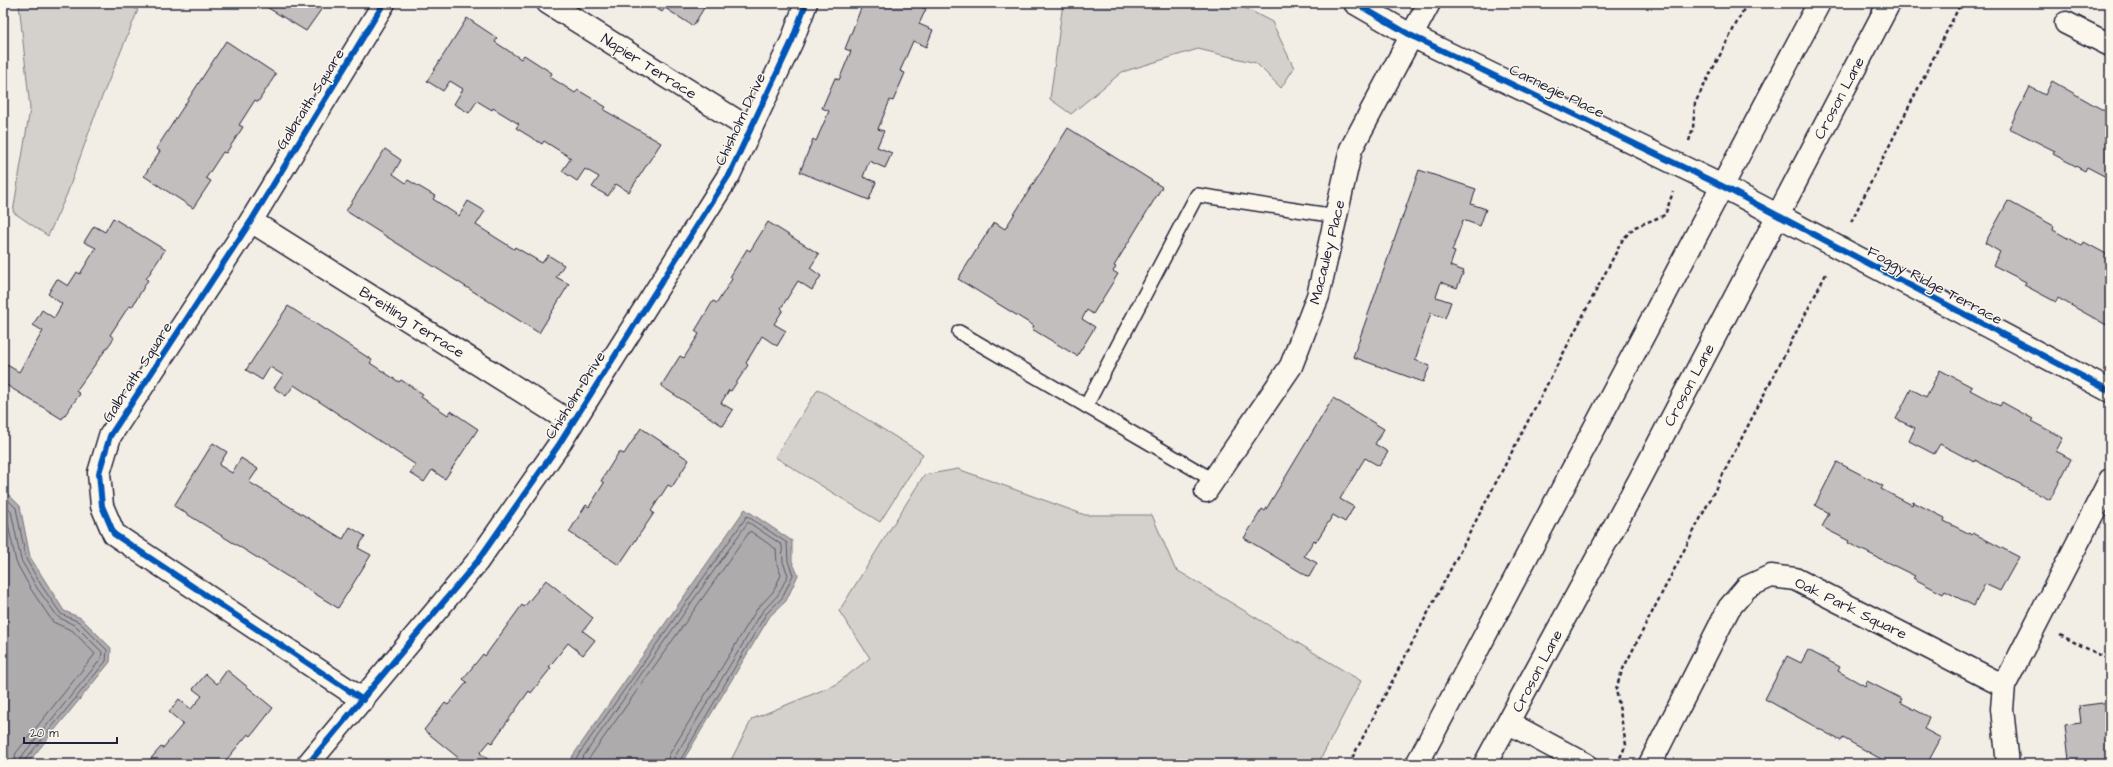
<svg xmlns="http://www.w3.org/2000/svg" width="2113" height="767" viewBox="0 0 2113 767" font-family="'Architects Daughter',sans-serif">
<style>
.green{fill:#d4d1cc;stroke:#7b7a84}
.water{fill:#aeabad;stroke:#76747f}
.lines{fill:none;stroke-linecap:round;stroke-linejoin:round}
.shore{stroke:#5a5969;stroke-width:1}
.building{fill:#c2bebe;stroke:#22223b}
.service-casing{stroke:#22223b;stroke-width:16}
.minor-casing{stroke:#22223b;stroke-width:25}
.secondary-casing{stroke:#22223b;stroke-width:25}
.path{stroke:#22223b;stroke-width:2.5;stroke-dasharray:4 3;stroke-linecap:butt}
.service{stroke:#fbf7ec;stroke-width:13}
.minor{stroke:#fbf7ec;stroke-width:22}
.secondary{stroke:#fbf7ec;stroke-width:22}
.cycleway-casing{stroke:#fbf7ec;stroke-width:8}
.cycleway{stroke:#0057b8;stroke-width:6}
.labels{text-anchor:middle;stroke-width:3;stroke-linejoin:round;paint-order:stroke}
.street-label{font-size:15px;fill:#22223b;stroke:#fbf7ec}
</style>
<rect width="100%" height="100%" fill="#f2eee5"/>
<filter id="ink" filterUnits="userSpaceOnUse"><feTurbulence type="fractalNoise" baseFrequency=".025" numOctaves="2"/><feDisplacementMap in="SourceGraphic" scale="8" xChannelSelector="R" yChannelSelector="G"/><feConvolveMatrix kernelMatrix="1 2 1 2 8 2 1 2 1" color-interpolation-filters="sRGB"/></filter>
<g filter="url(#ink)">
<!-- green -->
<g class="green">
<path d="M19,3H123L138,10L99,104L67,194L48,236L13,212L30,109Z"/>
<path d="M1063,3H1236L1272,22L1294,68L1281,88L1256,63L1198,49L1122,72L1071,114L1050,99Z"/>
<path d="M818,389L923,454L880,522L775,457Z"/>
<path d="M958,469L1085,515H1152L1175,569L1361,681L1318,764H729L752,719L835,685L870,658L839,611L924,475Z"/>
</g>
<!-- water -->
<g class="water">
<path d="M3,489L20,506L30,557L64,611L81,618L111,648L110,662L27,764H3Z"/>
<path d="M745,509L792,541V561L798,575L786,601L770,616L681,764H567Z"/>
</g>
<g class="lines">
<!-- shore -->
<g class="shore">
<path d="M3,495L16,508L26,559L41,585L61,614L79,622L107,650L106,661L25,760L24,764"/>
<path d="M3,502L11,511L21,560L37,588L58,617L76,626L102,652L101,659L21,757L19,764"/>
<path d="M3,511L6,514L16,562L32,591L53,622L73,631L95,654L16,753L13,764"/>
<path d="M572,764L747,516L787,543L788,561L793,575L782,598L766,614L678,764"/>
<path d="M578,764L748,522L782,545L783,562L788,575L778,595L762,612L674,758L673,764"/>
<path d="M585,764L750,531L776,549L777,564L781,575L773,592L757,609L669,755L667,764"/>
</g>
</g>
<!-- building -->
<g class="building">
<path d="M260,3H322L325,4L306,31Z"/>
<path d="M648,3H707L693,26L665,8L662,12Z"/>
<path d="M863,3H911L926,9L919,24L933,30L926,47L913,41L900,71L905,73L893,101L890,100L878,129L884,131L877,147L892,153L885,168L869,161L863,177L876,182L869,200L800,172L813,139L816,141L829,111L822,108L835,78L839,80L851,51L845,49Z"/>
<path d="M467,18L497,38L495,42L521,59L524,55L552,73L550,77L575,93L578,90L606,107L604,110L661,143L629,192L616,184L608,196L592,187L599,177L585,169L577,181L562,171L571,158L544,141L542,144L516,128L519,124L493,108L492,110L477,101L469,113L454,104L463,89L450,81L443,91L427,81Z"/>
<path d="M226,41L276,74L258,102L255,100L239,125L243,127L226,153L223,152L206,178L211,181L193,208L144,176L160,151L156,149Z"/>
<path d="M2052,81L2110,114V179L2087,167L2085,171L2053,154L2055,151L2009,128L2030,87L2045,95Z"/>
<path d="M1068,128L1162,187L1114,266L1116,267L1113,271L1118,274L1093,314L1087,310L1082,319L1095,327L1077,356L1032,329L1034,326L958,279L994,222L1005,229Z"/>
<path d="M385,149L401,160L393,174L406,183L408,180L435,196L433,199L459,216L468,201L485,211L476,225L514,249L515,247L542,263L548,255L564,265L556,277L569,284L539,333L346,211Z"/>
<path d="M1419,170L1476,189L1471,204L1486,209L1480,226L1463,220L1452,251L1455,252L1450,266L1464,271L1457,288L1441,282L1436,297L1451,302L1445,318L1431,313L1415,360L1430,366L1423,382L1353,357Z"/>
<path d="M2008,201L2054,226L2053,230L2082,246L2084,242L2110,256V327L2058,298L2056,302L2024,285L2026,282L1993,265L2000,252L1985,243Z"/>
<path d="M113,218L165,250L146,279L148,280L132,307L129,306L110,335L114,338L76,391L80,394L62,419L3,383V372L7,365L19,372L43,331L33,325L42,310L54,318L62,304L48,294L57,279L68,286L77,272L80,274L96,248L84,242L94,226L105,232Z"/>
<path d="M768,222L819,254L810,268L821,276L812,290L798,281L781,308L783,310L774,324L786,331L777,346L762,336L746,363L748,365L731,391L729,390L721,403L733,410L723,426L661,386L680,356L684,358L699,334L695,331L713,301L717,303L732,279L730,277L747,249L750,251Z"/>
<path d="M288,306L372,360L370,363L399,382L401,380L423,394L421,397L448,415L451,411L478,429L445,479L432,470L424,482L410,473L416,465L294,385L286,396L274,388L283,375L270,367L262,380L246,370Z"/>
<path d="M1940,370L1972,387L1970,390L2000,406L2002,402L2033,419L2031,421L2063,438L2056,451L2071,459L2050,500L1975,460L1974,462L1940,444L1934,454L1909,441L1915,428L1896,419L1911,389L1926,397Z"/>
<path d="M1333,398L1384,429L1375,444L1388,452L1379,466L1365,458L1340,499L1354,507L1345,522L1333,515L1316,542L1314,540L1304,556L1317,563L1309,577L1244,538L1262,509L1265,511Z"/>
<path d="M641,428L689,460L672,487L668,485L651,511L654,513L619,565L569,532L586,505L589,507L604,483L601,481L619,452L624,454Z"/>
<path d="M213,443L227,452L219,465L232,473L241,458L258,469L249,482L343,539L350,527L365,536L358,548L371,555L338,608L174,506Z"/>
<path d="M1837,462L1883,486L1881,489L1912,505L1913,502L1945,518L1944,521L1972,535L1973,533L2019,557L2000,591L1985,584L1974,606L1945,591L1943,594L1913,578L1915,576L1848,543L1849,541L1822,527L1829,513L1815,505Z"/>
<path d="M546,580L593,618L583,631L595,640L583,655L568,643L549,667L551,668L531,693L529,691L492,743L490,741L480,753L491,762L490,764H466L424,730L445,703L448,705L467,682L463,679L483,654L485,656L522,605L524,607Z"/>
<path d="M1808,650L1840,667L1838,671L1865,686L1867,681L1902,699L1900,702L1929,717L1924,729L1941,738L1927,764H1890L1843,738L1841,741L1765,699L1787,656L1801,663Z"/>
<path d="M227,670L273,708L251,736L248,734L227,759L231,762L229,764H146L161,747L163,748L183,724L169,712L179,699L191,709L202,696L193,689L206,674L217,684Z"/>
<path d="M2110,702V764H2066L2065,760H2069L2065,725L2081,723L2079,706Z"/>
</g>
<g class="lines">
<!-- service casing -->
<g class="service-casing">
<g id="service">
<path d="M959,332L1213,480"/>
<path d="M1086,406L1197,195L1336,216"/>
</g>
</g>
<!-- minor casing -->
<g class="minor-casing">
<g id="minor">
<path d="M548,3L750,129"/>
<path d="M1355,3L1412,36L1722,186L2110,391"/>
<path d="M2066,23L2110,45"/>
<path d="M251,221L572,423"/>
<path d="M1206,491L1291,366L1318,296L1351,149L1429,3"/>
<path d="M363,700L114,534L102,506L99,473L110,436L251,221L384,3"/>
<path d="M1509,723L1585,764"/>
<path d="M308,764L477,562L558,446L729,175L792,41L806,3"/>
<path d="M1650,764L1729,608L1747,587L1771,576L1795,579L2004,686"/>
<path d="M2008,764L2002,709L2004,686L2110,480"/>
</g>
</g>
<!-- secondary casing -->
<g class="secondary-casing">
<g id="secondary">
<path d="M1417,764L1819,3"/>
<path d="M1485,764L1639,481L1889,3"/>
</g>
</g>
<!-- path -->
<g class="path">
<path d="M1689,141L1693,128L1695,103L1747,3"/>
<path d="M1851,222L1961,3"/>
<path d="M2060,635L2110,660"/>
<path d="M1349,764L1623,239L1635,227L1665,215L1673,192"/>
<path d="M1617,764L1626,745L1616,689L1622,671L1827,272"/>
</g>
<!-- service -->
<use href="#service" class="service"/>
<!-- minor -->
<use href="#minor" class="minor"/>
<!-- secondary -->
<use href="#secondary" class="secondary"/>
<!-- cycleway casing -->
<g class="cycleway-casing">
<g id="cycleway">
<path d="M1355,3L1412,36L1722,186L2110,391"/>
<path d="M363,700L114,534L102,506L99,473L110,436L251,221L384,3"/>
<path d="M308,764L477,562L558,446L729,175L792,41L806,3"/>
</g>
</g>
<!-- cycleway -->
<use href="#cycleway" class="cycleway"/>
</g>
</g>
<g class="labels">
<!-- street labels -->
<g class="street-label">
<text transform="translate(649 66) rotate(32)" y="5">Napier Terrace</text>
<text transform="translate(1557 91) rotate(26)" y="5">Carnegie Place</text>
<text transform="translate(1839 98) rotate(-62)" y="5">Croson Lane</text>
<text transform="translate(310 99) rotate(-58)" y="5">Galbraith Square</text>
<text transform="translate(740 119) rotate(-65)" y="5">Chisholm Drive</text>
<text transform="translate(1327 252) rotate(-76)" y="5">Macauley Place</text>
<text transform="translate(1935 285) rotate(28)" y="5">Foggy Ridge Terrace</text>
<text transform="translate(412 322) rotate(32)" y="5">Breitling Terrace</text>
<text transform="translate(137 372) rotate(-57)" y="5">Galbraith Square</text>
<text transform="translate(1689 385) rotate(-62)" y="5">Croson Lane</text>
<text transform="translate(575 395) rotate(-58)" y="5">Chisholm Drive</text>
<text transform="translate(1851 608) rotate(26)" y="5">Oak Park Square</text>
<text transform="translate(1537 671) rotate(-62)" y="5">Croson Lane</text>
</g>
</g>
<!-- margin -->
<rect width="2113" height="767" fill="none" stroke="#fbf7ec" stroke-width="16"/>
<rect x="8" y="8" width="2097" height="751" fill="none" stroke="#22223b" stroke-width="1.5" filter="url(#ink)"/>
<!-- scale -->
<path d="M24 737v6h93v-6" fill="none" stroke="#22223b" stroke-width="2"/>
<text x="30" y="737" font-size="12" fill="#22223b" stroke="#fbf7ec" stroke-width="3" paint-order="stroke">20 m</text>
</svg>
